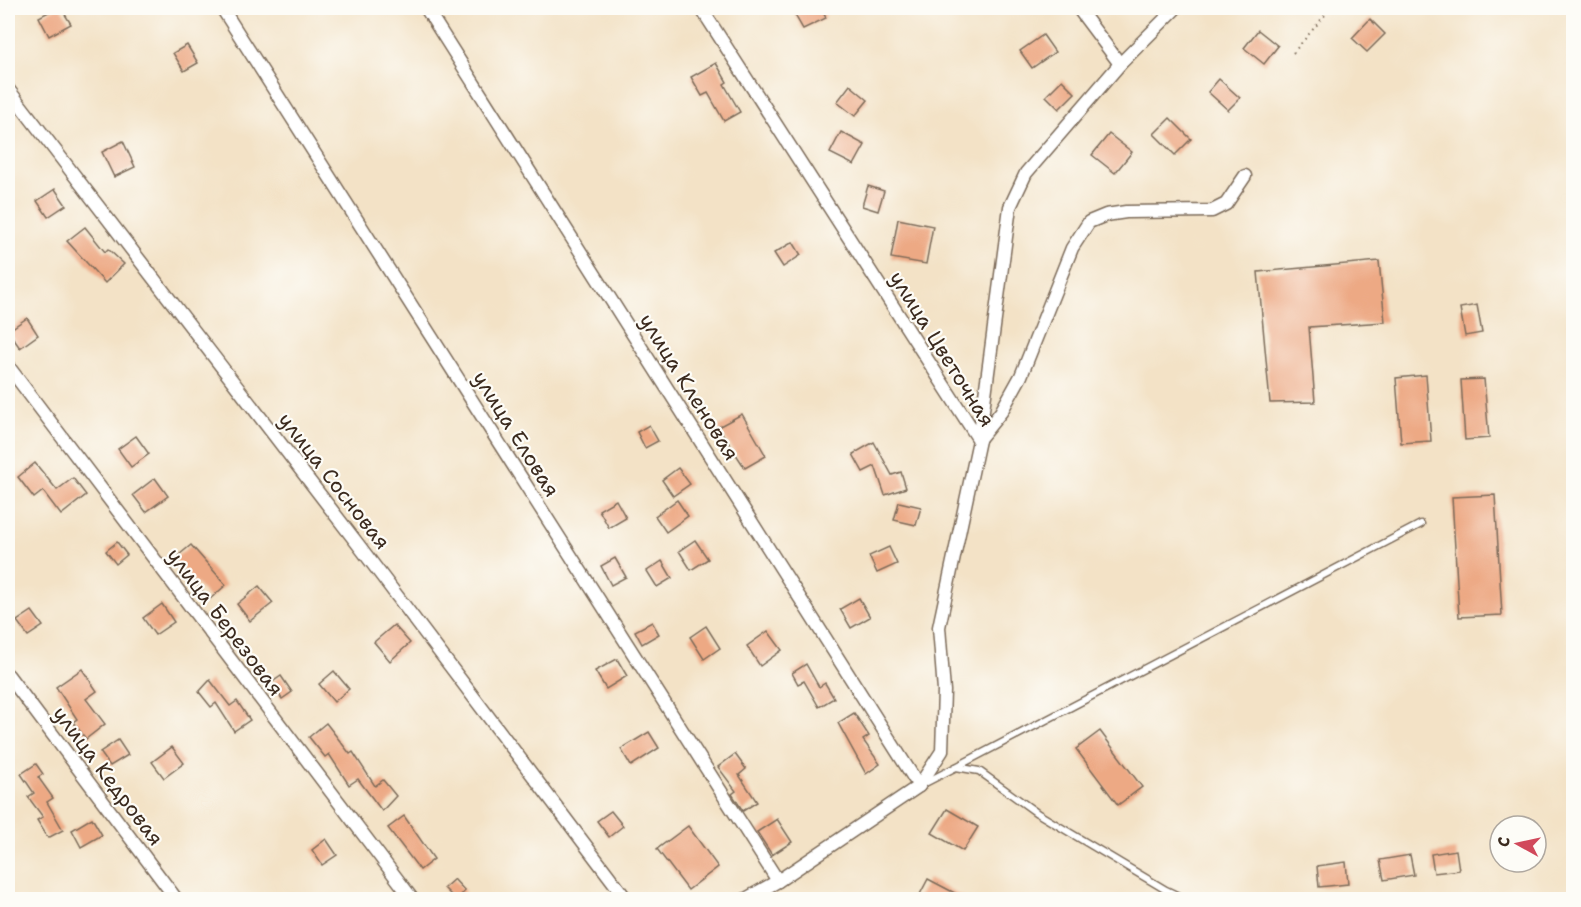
<svg xmlns="http://www.w3.org/2000/svg" width="1581" height="907" viewBox="0 0 1581 907" font-family="'Shantell Sans',sans-serif">
<style>
.building{fill:#eda984}
.lines{fill:none;stroke-linecap:round;stroke-linejoin:round}
.service-casing{stroke:#7b6a59;stroke-width:9}
.minor-casing{stroke:#7b6a59;stroke-width:15}
.path{stroke:#7b6a59;stroke-width:2;stroke-dasharray:1.5 4.5;stroke-linecap:butt}
.service{stroke:#fff;stroke-width:6}
.minor{stroke:#fff;stroke-width:12}
.labels{text-anchor:middle;stroke-width:4.5;stroke-linejoin:round;paint-order:stroke}
.street-label{font-size:21px;fill:#3b2a1e;stroke:#fdfcf7}
</style>
<rect width="100%" height="100%" fill="#fdfcf7"/>
<filter id="ink" filterUnits="userSpaceOnUse"><feTurbulence type="fractalNoise" baseFrequency=".0167" numOctaves="2"/><feDisplacementMap in="SourceGraphic" scale="12" xChannelSelector="R" yChannelSelector="G"/><feConvolveMatrix kernelMatrix="1 2 1 2 8 2 1 2 1" color-interpolation-filters="sRGB"/></filter>
<filter id="wash" filterUnits="userSpaceOnUse"><feTurbulence type="fractalNoise" baseFrequency=".008" numOctaves="4" result="noise"/><feDisplacementMap in="SourceGraphic" scale="24" xChannelSelector="R" yChannelSelector="G"/><feGaussianBlur stdDeviation="1.35" result="paint"/><feColorMatrix in="noise" values="0 0 0 0 0 0 0 0 0 0 0 0 0 0 0 0 0 1.4 0 .05"/><feComposite in="paint" operator="in"/></filter>
<g filter="url(#wash)">
<rect width="100%" height="100%" fill="#f3e2c6"/>
<g id="blocks">
<!-- building -->
<g class="building">
<path d="M56,8H61L71,24L49,36L39,17Z"/>
<path d="M810,8H821L826,18L803,29L795,15Z"/>
<path d="M1370,19L1385,34L1367,52L1352,38Z"/>
<path d="M1258,30L1278,46L1264,64L1244,48Z"/>
<path d="M1043,35L1055,52L1032,68L1020,51Z"/>
<path d="M187,45L198,63L184,71L173,53Z"/>
<path d="M716,63L727,82L724,84L740,112L724,121L708,93L702,96L691,77Z"/>
<path d="M1219,79L1240,98L1228,110L1208,92Z"/>
<path d="M1062,80L1075,93L1059,109L1046,96Z"/>
<path d="M850,85L868,100L855,116L837,102Z"/>
<path d="M1170,118L1191,139L1175,155L1154,134Z"/>
<path d="M841,132L865,145L854,165L830,153Z"/>
<path d="M1109,134L1132,152L1115,173L1092,155Z"/>
<path d="M123,141L135,167L114,177L102,152Z"/>
<path d="M868,186L884,191L878,211L862,206Z"/>
<path d="M55,189L66,205L48,217L37,201Z"/>
<path d="M898,219L933,226L926,264L891,258Z"/>
<path d="M85,227L105,252L108,249L124,264L105,283L67,241Z"/>
<path d="M793,242L801,255L783,267L774,253Z"/>
<path d="M1379,261L1385,322L1309,327L1315,402L1270,403L1258,272Z"/>
<path d="M1477,305L1482,333L1465,336L1460,308Z"/>
<path d="M27,318L38,335L20,348L8,331Z"/>
<path d="M1426,375L1431,441L1401,443L1396,378Z"/>
<path d="M1484,379L1489,438L1465,440L1461,380Z"/>
<path d="M742,414L766,456L745,468L718,427Z"/>
<path d="M649,425L658,441L645,448L637,432Z"/>
<path d="M136,436L149,454L131,467L118,449Z"/>
<path d="M874,442L892,475L901,472L906,488L885,495L875,466L863,472L853,454Z"/>
<path d="M35,463L57,490L73,478L86,495L61,515L43,491L34,498L18,477Z"/>
<path d="M678,468L690,484L673,496L662,480Z"/>
<path d="M155,478L168,496L146,512L133,495Z"/>
<path d="M1495,495L1502,615L1459,617L1452,497Z"/>
<path d="M616,500L626,518L609,528L599,510Z"/>
<path d="M677,500L688,516L666,532L655,516Z"/>
<path d="M899,502L921,507L916,525L894,520Z"/>
<path d="M695,540L708,559L691,570L679,551Z"/>
<path d="M117,542L127,555L116,564L106,551Z"/>
<path d="M191,545L226,585L210,599L174,559Z"/>
<path d="M889,547L897,564L877,573L869,556Z"/>
<path d="M615,558L626,577L611,585L601,566Z"/>
<path d="M662,561L672,578L657,587L647,571Z"/>
<path d="M259,586L273,603L250,621L237,604Z"/>
<path d="M859,598L870,617L851,628L840,609Z"/>
<path d="M162,604L174,622L155,635L143,618Z"/>
<path d="M32,611L43,626L28,636L17,621Z"/>
<path d="M652,622L659,634L642,644L635,631Z"/>
<path d="M394,625L410,643L390,661L374,642Z"/>
<path d="M706,626L720,648L704,659L690,637Z"/>
<path d="M768,631L782,650L760,666L747,646Z"/>
<path d="M617,659L627,676L606,689L595,671Z"/>
<path d="M806,664L819,687L825,683L834,698L819,707L804,681L798,684L792,673Z"/>
<path d="M82,669L97,691L86,699L105,724L86,739L73,722L77,719L56,687Z"/>
<path d="M334,671L349,689L334,702L319,684Z"/>
<path d="M281,676L292,692L282,699L271,683Z"/>
<path d="M210,680L230,706L237,701L250,720L234,731L216,703L211,707L199,692Z"/>
<path d="M854,713L869,736L863,740L880,764L866,774L838,723Z"/>
<path d="M326,723L350,754L353,752L375,786L383,780L396,796L382,811L358,779L349,785L329,754L325,757L309,737Z"/>
<path d="M1100,731L1142,787L1118,805L1076,749Z"/>
<path d="M649,732L659,748L631,766L621,749Z"/>
<path d="M118,740L128,755L110,766L100,752Z"/>
<path d="M172,747L184,763L164,778L152,762Z"/>
<path d="M735,754L746,769L739,775L757,802L743,811L732,794L736,791L718,767Z"/>
<path d="M36,764L43,774L38,777L53,798L47,802L63,830L48,838L37,820L43,817L28,797L34,793L21,774Z"/>
<path d="M947,809L978,827L963,851L932,833Z"/>
<path d="M611,811L623,826L609,837L597,821Z"/>
<path d="M404,816L434,859L420,870L388,828Z"/>
<path d="M92,818L102,835L81,847L72,830Z"/>
<path d="M777,819L792,842L772,855L757,832Z"/>
<path d="M688,826L718,867L688,890L657,849Z"/>
<path d="M326,839L337,855L322,865L312,850Z"/>
<path d="M1456,850L1459,870L1434,873L1431,854Z"/>
<path d="M1410,855L1414,875L1384,880L1380,860Z"/>
<path d="M1346,862L1348,884L1319,887L1317,866Z"/>
<path d="M454,879L465,891L456,900L444,888Z"/>
<path d="M928,879L968,900H917Z"/>
</g>
</g>
</g>
<g filter="url(#ink)">
<use href="#blocks" fill-opacity="0" stroke="#7b6a59" stroke-width="1.5"/>
<g class="lines">
<!-- service casing -->
<g class="service-casing">
<g id="service">
<path d="M956,767L1421,524"/>
<path d="M923,784L956,767L979,771L1037,813L1166,890L1187,900"/>
</g>
</g>
<!-- minor casing -->
<g class="minor-casing">
<g id="minor">
<path d="M222,8L778,881"/>
<path d="M426,8L919,786"/>
<path d="M701,8L979,440L939,627L944,691L942,751L919,786L778,881L744,900"/>
<path d="M1078,8L1120,64"/>
<path d="M8,89L357,543L627,900"/>
<path d="M8,366L413,900"/>
<path d="M979,439L1001,412L1021,376L1072,248L1089,222L1106,215L1126,212L1212,211L1226,204L1245,176"/>
<path d="M979,440L1010,207L1026,173L1120,64L1176,8"/>
<path d="M8,675L177,900"/>
</g>
</g>
<!-- path -->
<path class="path" d="M1293,53L1331,8"/>
<!-- service -->
<use href="#service" class="service"/>
<!-- minor -->
<use href="#minor" class="minor"/>
</g>
</g>
<g class="labels">
<!-- street labels -->
<g class="street-label">
<text transform="translate(942 349) rotate(58)" y="7">улица Цветочная</text>
<text transform="translate(689 387) rotate(58)" y="7">улица Кленовая</text>
<text transform="translate(516 434) rotate(58)" y="7">улица Еловая</text>
<text transform="translate(334 481) rotate(52)" y="7">улица Сосновая</text>
<text transform="translate(225 622) rotate(53)" y="7">улица Березовая</text>
<text transform="translate(108 776) rotate(53)" y="7">улица Кедровая</text>
</g>
</g>
<!-- margin -->
<rect width="1581" height="907" fill="none" stroke="#fdfcf7" stroke-width="30"/>
<!-- north arrow -->
<g transform="translate(1518 844) rotate(278)"><circle r="28" fill="#fdfcf7" stroke="#afa8a0" stroke-width="1.5"/>
<path d="M0-4.5L10 22L0 15L-10 22Z" fill="#d1495b"/>
<text y="-9" font-size="16" font-weight="bold" text-anchor="middle" fill="#3b2a1e">С</text>
</g>
</svg>
